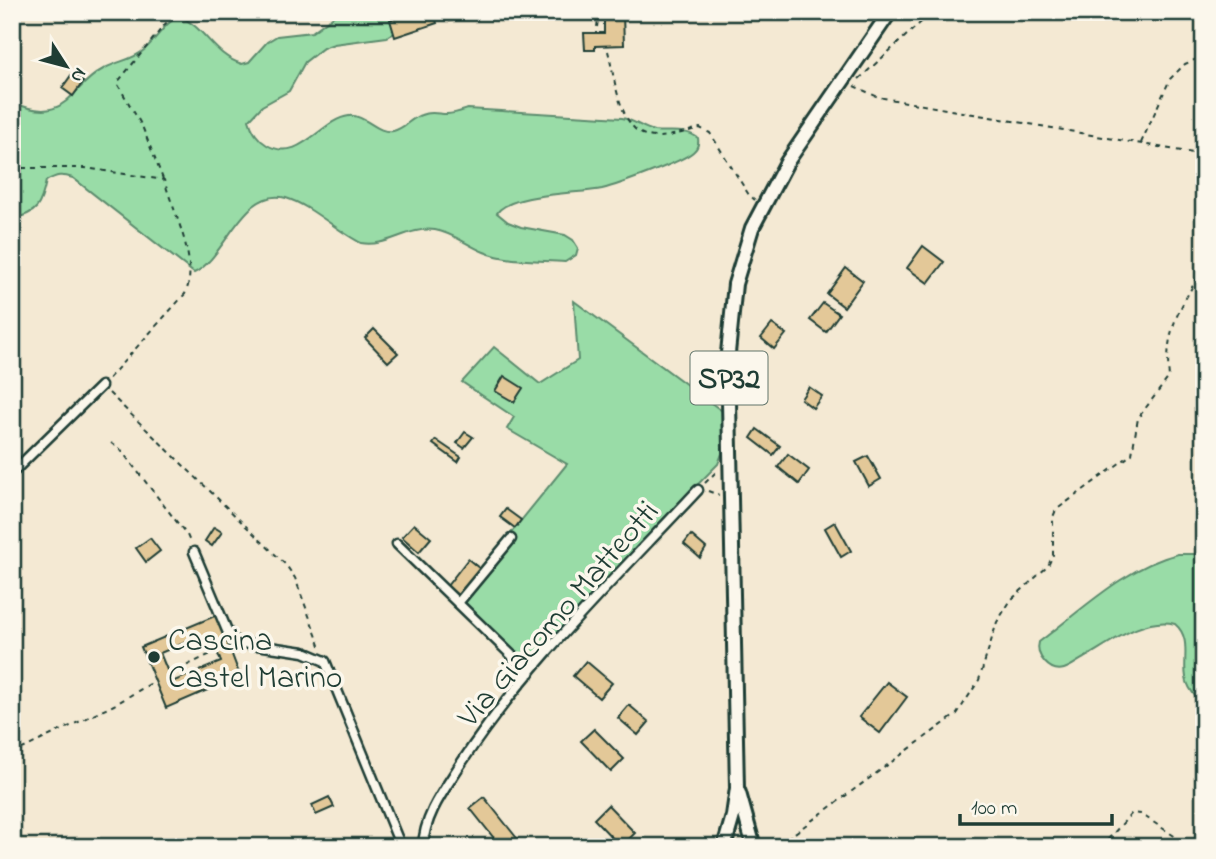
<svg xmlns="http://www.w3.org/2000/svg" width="1216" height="859" viewBox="0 0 1216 859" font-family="'Indie Flower',sans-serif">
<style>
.green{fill:#99dca7;stroke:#5c8c6e;stroke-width:2}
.building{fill:#e3c898;stroke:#1f3d34;stroke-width:2;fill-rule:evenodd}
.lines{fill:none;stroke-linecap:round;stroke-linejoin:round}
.minor-casing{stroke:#1f3d34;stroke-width:13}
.primary-casing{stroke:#1f3d34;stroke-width:18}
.path{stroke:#1f3d34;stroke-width:2;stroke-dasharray:5 5;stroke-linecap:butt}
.minor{stroke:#fbf7ec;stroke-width:8}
.primary{stroke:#fbf7ec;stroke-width:12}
.poi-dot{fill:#1f3d34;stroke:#fbf7ec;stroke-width:2.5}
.labels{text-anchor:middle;stroke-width:7;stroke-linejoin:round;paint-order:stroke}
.shield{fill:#fbf7ec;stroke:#61756b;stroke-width:2}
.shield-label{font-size:30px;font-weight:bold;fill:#1f3d34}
.street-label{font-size:32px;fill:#1f3d34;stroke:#fbf7ec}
.poi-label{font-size:32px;fill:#1f3d34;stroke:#fbf7ec;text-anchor:start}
</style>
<rect width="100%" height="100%" fill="#f4e9d3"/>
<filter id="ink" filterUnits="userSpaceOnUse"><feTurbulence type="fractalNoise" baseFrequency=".0143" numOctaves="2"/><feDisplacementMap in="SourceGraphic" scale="14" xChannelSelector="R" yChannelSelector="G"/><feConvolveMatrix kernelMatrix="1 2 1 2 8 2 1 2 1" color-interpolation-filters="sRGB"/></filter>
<g filter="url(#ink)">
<!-- green -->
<g class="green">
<path d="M339,12H415L399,31L387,37L334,44L323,48L305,62L289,91L262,106L249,120C252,131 257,139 267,145C300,164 321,119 349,116C365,114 377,134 393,131C404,129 411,118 421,115C430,111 438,114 447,114C454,114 462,111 468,109L622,118C634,120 642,128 654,131C669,133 685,128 698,138C699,144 698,148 693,152C682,162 618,185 602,189C578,194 510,193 497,213L508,222L521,227L565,235L573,240L578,248L576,255L565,262C540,260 508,262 484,252C467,245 453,233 435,230C408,226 387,248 361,243C337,231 310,205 286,198C243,186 225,259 194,273L73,178C61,174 57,175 46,181C41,206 37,214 12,219V102C68,127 68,87 105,68C118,61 133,60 144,50C157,39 164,23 179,16C205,27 213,55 242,64L249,62L267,42L277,36L312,32Z"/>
<path d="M574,301L726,414V443L718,464L640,543L534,660H524L459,597L567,464L507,429L514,417L462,382L494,347L540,384L578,360Z"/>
<path d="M1178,554H1204V705C1197,699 1190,691 1187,682C1181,663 1193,639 1175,624C1144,616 1109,644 1084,658C1078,661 1071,667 1064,669C1050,673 1035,656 1039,642C1082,610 1125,567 1178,554Z"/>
</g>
<!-- building -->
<g class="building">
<path d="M413,12H434L437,23L395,37L390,20Z"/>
<path d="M447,12H479L450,21Z"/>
<path d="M623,14L624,45L595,46V50H585L584,33H604V15Z"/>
<path d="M72,74L83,82L73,96L62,88Z"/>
<path d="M923,246L944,262L928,283L907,268Z"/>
<path d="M846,268L863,281L844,307L827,294Z"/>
<path d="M823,303L839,314L826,332L810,320Z"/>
<path d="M772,324L786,334L774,349L761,338Z"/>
<path d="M374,329L398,353L388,362L365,338Z"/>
<path d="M504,376L523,388L514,402L495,391Z"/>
<path d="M809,387L822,396L813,408L801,399Z"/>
<path d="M757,429L780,446L773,455L751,438Z"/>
<path d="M465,432L473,437L464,448L457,443Z"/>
<path d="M436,440L461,457L458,462L433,444Z"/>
<path d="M788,454L809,470L799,484L778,467Z"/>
<path d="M868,456L881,479L869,486L856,462Z"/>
<path d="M506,509L521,520L515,528L500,517Z"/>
<path d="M835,522L851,551L841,557L825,528Z"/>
<path d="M414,524L431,538L419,552L402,537Z"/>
<path d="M214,527L222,532L212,546L205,541Z"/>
<path d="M691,535L706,548L700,558L684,544Z"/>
<path d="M150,538L160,551L146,562L136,548Z"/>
<path d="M468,559L480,569L459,596L447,586Z"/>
<path d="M217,615L240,676L166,708L141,647ZM194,639L198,648L213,641L221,662L172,682L160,653Z"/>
<path d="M586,661L612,683L599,698L573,676Z"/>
<path d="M887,682L907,697L880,733L859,717Z"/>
<path d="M629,705L649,722L638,735L618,718Z"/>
<path d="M594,729L624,759L611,772L581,741Z"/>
<path d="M329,797L334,807L316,815L312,805Z"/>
<path d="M484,797L520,842L514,847H501L470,808Z"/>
<path d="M608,805L635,833L621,847L594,819Z"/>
</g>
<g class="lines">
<!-- minor casing -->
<g class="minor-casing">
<g id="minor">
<path d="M12,473L101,386"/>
<path d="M397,544L530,673"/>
<path d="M194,552L228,633L236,642L304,652L325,661L401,847"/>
<path d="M458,603L511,539"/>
<path d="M423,847C424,816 444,790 460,765C526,664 616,578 698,490"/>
</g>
</g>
<!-- primary casing -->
<g class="primary-casing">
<g id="primary">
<path d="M739,793L754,847"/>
<path d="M724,847L733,816L737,788L728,353L735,284L752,228L787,162L890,12"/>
</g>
</g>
<!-- path -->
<g class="path">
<path d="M597,27L599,12"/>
<path d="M608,51C614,74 619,127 645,135C661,141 683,132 700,128L710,133L749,195L755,200"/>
<path d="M859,79L932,12"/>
<path d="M854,86L878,97L1204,155"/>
<path d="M1141,143L1170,79L1185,64L1204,56"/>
<path d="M12,168H85L164,180C173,211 200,263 185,294L108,379"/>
<path d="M163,179L142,126L117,83L175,12"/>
<path d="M109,393L286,565L295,578L321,648"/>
<path d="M111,443L120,449L187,535L191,544"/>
<path d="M705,483L718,470"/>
<path d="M708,491L719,495"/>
<path d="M169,674L217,651"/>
<path d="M12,754L114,705L155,681"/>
<path d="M781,847L788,838L957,714L979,680L997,622L1011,600L1048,566L1053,555V517L1056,510L1132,454L1138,418L1169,377C1164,327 1181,308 1204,266"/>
<path d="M1101,847L1132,813L1141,814L1191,847"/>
</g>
<!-- minor -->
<use href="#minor" class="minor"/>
<!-- primary -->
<use href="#primary" class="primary"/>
</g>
</g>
<!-- markers -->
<circle class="poi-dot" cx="154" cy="657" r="7"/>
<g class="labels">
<!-- shield labels -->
<rect class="shield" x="690.5" y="351.5" width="77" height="53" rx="5"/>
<g class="shield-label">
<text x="729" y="388">SP32</text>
</g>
<!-- street labels -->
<g class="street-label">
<text transform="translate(557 613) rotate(-49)" y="11">Via Giacomo Matteotti</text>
</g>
<!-- poi labels -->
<g class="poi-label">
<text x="168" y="650">Cascina<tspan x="168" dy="37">Castel Marino</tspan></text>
</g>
</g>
<!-- margin -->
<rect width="1216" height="859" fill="none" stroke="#fbf7ec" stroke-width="42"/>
<rect x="21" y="21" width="1174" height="817" fill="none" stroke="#1f3d34" stroke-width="2.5" filter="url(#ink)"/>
<!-- north arrow -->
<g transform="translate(66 66) rotate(126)" stroke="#fbf7ec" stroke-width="5" paint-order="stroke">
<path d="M0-5L12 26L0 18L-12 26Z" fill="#1f3d34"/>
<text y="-10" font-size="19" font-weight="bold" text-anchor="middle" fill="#1f3d34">N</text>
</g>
<!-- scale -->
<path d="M960 814v10h152v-10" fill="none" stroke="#1f3d34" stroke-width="3.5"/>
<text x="971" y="814" font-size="21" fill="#1f3d34" stroke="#fbf7ec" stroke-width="5" paint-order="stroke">100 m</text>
</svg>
